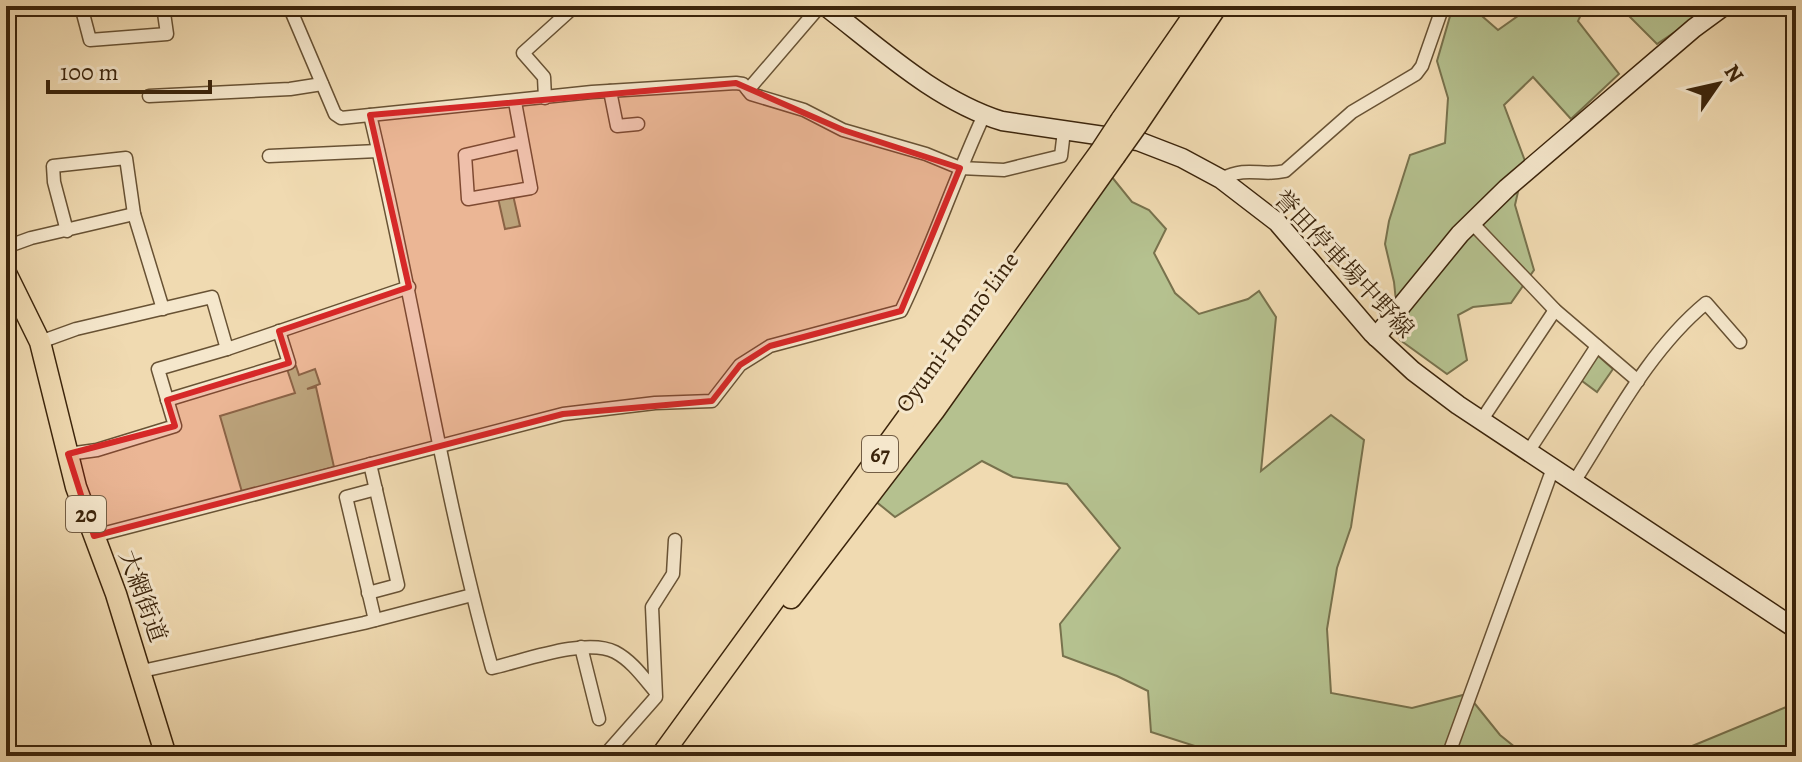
<svg xmlns="http://www.w3.org/2000/svg" width="1802" height="762" viewBox="0 0 1802 762" font-family="Alegreya,'Noto Serif JP',serif">
<style>
.green{fill:#b5c18f;stroke:#78724d;stroke-width:2}
.lines{fill:none;stroke-linecap:round;stroke-linejoin:round}
.street-casing{stroke:#685234;stroke-width:15}
.secondary-casing{stroke:#3b240b;stroke-width:21}
.primary-casing{stroke:#3b240b;stroke-width:23}
.street{stroke:#f5e7cc;stroke-width:12}
.secondary{stroke:#f5e7cc;stroke-width:18}
.primary{stroke:#f0dab1;stroke-width:20}
.rail{stroke:#3b240b;stroke-width:3;stroke-dasharray:14 14;stroke-linecap:butt}
.primary-bridge-casing{stroke:#3b240b;stroke-width:23;stroke-linecap:butt}
.primary-bridge{stroke:#f0dab1;stroke-width:20}
.marked{fill:#d62828;fill-opacity:0.2;stroke:#d62828;stroke-width:6;stroke-linejoin:round}
.labels{text-anchor:middle;stroke-width:6;stroke-linejoin:round;paint-order:stroke}
.shield{fill:#f5e7cc;stroke:#735e45;stroke-width:2}
.shield-label{font-size:22px;font-weight:bold;fill:#3b240b}
.street-label{font-size:24px;fill:#3b240b;stroke:#f5e7cc}
</style>
<rect width="100%" height="100%" fill="#f0dab1"/>
<filter id="stains"><feTurbulence type="fractalNoise" baseFrequency=".0025" numOctaves="4"/><feColorMatrix values="0 0 0 0 .2 0 0 0 0 .09 0 0 0 0 .02 0 0 0 .5 -.17"/></filter>
<radialGradient id="worn" r=".72"><stop offset=".6" stop-color="#630" stop-opacity="0"/><stop offset="1" stop-color="#630" stop-opacity=".3"/></radialGradient>
<!-- green -->
<g class="green">
<path d="M1453,6L1475,10L1498,30L1532,6H1585L1578,21L1619,74L1571,119L1533,77L1504,105L1525,161L1515,205L1534,270L1511,303L1473,307L1458,315L1467,360L1447,374L1400,340L1394,282L1385,244L1389,221L1410,155L1445,143L1448,98L1437,61Z"/>
<path d="M1619,6H1708L1703,13L1657,44Z"/>
<path d="M1103,166L1132,202L1149,210L1166,229L1154,253L1175,293L1199,314L1248,299L1259,291L1276,317L1261,471L1331,415L1364,440L1351,527L1337,568L1327,629L1331,693L1412,708L1467,694L1500,735L1526,756H1226L1151,732L1148,691L1117,676L1063,656L1060,624L1120,548L1067,484L1013,477L982,461L895,517L874,500C961,397 1035,282 1103,166Z"/>
<path d="M513,195L520,226L505,229L498,198Z"/>
<path d="M1595,353L1613,369L1597,392L1578,378Z"/>
<path d="M296,366L299,375L315,369L320,384L307,389L316,387L334,467L242,492L220,416L295,393L287,369Z"/>
<path d="M1796,703V756H1668Z"/>
</g>
<g class="lines">
<!-- street casing -->
<g class="street-casing">
<g id="street">
<path d="M81,6L90,40L167,34L163,6"/>
<path d="M289,6L335,114L341,118L592,92L736,83L743,84L751,94L804,110L843,130L926,154L960,168L1004,170L1061,156L1064,131"/>
<path d="M748,90L820,6"/>
<path d="M610,91L617,126L638,124"/>
<path d="M149,96L290,89L322,84"/>
<path d="M545,98L544,77L523,53L575,6"/>
<path d="M515,102L531,188L468,199L465,155L522,142"/>
<path d="M370,115C414,298 441,486 492,668C523,661 586,637 615,652C632,661 643,677 655,691"/>
<path d="M269,156L378,151"/>
<path d="M1221,179C1250,165 1259,177 1285,171L1352,112L1416,74L1422,66L1443,6"/>
<path d="M1472,223L1555,310L1638,381"/>
<path d="M67,231L54,182L53,166L126,158L134,214L163,309"/>
<path d="M6,247L31,238L134,214"/>
<path d="M40,342L76,329L212,297L227,349"/>
<path d="M167,400L289,363L279,331"/>
<path d="M1481,421L1555,310"/>
<path d="M1528,452L1597,346"/>
<path d="M68,454L97,450L175,426L158,369L227,349L409,287"/>
<path d="M1574,482C1613,421 1649,350 1706,303L1740,342"/>
<path d="M94,536L563,414L655,403L712,401L740,365L770,346L901,311C932,247 954,180 984,115"/>
<path d="M368,593L398,585L370,464"/>
<path d="M375,620L346,497L376,489"/>
<path d="M581,647L599,719"/>
<path d="M142,671L364,623L472,595"/>
<path d="M604,756L656,697L652,607L673,574L675,540"/>
<path d="M1448,756L1553,468"/>
</g>
</g>
<!-- secondary casing -->
<g class="secondary-casing">
<g id="secondary">
<path d="M825,6C880,48 935,100 1002,121L1138,141L1182,158L1221,179L1277,222L1372,333L1413,371L1458,405L1796,629"/>
<path d="M1376,337L1460,234L1507,188L1694,28L1724,6"/>
</g>
</g>
<!-- primary casing -->
<g class="primary-casing">
<g id="primary">
<path d="M1121,120L1200,6"/>
<path d="M1137,125L1217,6"/>
<path d="M6,273L40,342L76,487L116,594L166,756"/>
<path d="M791,598L934,411L1115,156"/>
<path d="M661,756L1100,152"/>
</g>
</g>
<!-- street -->
<use href="#street" class="street"/>
<!-- secondary -->
<use href="#secondary" class="secondary"/>
<!-- primary -->
<use href="#primary" class="primary"/>
<!-- rail -->
<path class="rail" d="M6,709L18,756"/>
<!-- primary-bridge casing -->
<g class="primary-bridge-casing">
<g id="primary-bridge">
<path d="M1100,152L1121,120"/>
<path d="M1115,156L1137,125"/>
</g>
</g>
<!-- primary-bridge -->
<use href="#primary-bridge" class="primary-bridge"/>
</g>
<!-- marked area -->
<path class="marked" d="M736,83L843,130L960,168L901,311L770,346L740,365L712,401L563,414L94,536L68,454L175,426L167,400L289,363L279,331L409,287L370,115Z"/>
<g class="labels">
<!-- shield labels -->
<g class="shield">
<rect x="862" y="436" width="36" height="36" rx="6"/>
<rect x="66" y="496" width="40" height="36" rx="6"/>
</g>
<g class="shield-label">
<text x="880" y="462">67</text>
<text x="86" y="522">20</text>
</g>
<!-- street labels -->
<g class="street-label">
<text transform="translate(1344 264) rotate(47)" y="8">誉田停車場中野線</text>
<text transform="translate(957 332) rotate(-54)" y="8">Oyumi-Honnō Line</text>
<text transform="translate(143 596) rotate(70)" y="8">大網街道</text>
</g>
</g>
<!-- margin -->
<rect width="1802" height="762" fill="none" stroke="#f0dab1" stroke-width="32"/>
<rect x="8" y="8" width="1786" height="746" fill="none" stroke="#3b240b" stroke-width="4"/>
<rect x="16" y="16" width="1770" height="730" fill="none" stroke="#3b240b" stroke-width="2"/>
<!-- north arrow -->
<g transform="translate(1718 84) rotate(56)" stroke="#f5e7cc" stroke-width="6" paint-order="stroke">
<path d="M0-6L14 30L0 20L-14 30Z" fill="#3b240b"/>
<text y="-12" font-size="22" font-weight="bold" text-anchor="middle" fill="#3b240b">N</text>
</g>
<!-- scale -->
<path d="M48 80v12h162v-12" fill="none" stroke="#3b240b" stroke-width="4"/>
<text x="60" y="80" font-size="24" fill="#3b240b" stroke="#f5e7cc" stroke-width="6" paint-order="stroke">100 m</text>
<rect width="100%" height="100%" filter="url(#stains)"/>
<rect width="100%" height="100%" fill="url(#worn)"/>
</svg>
